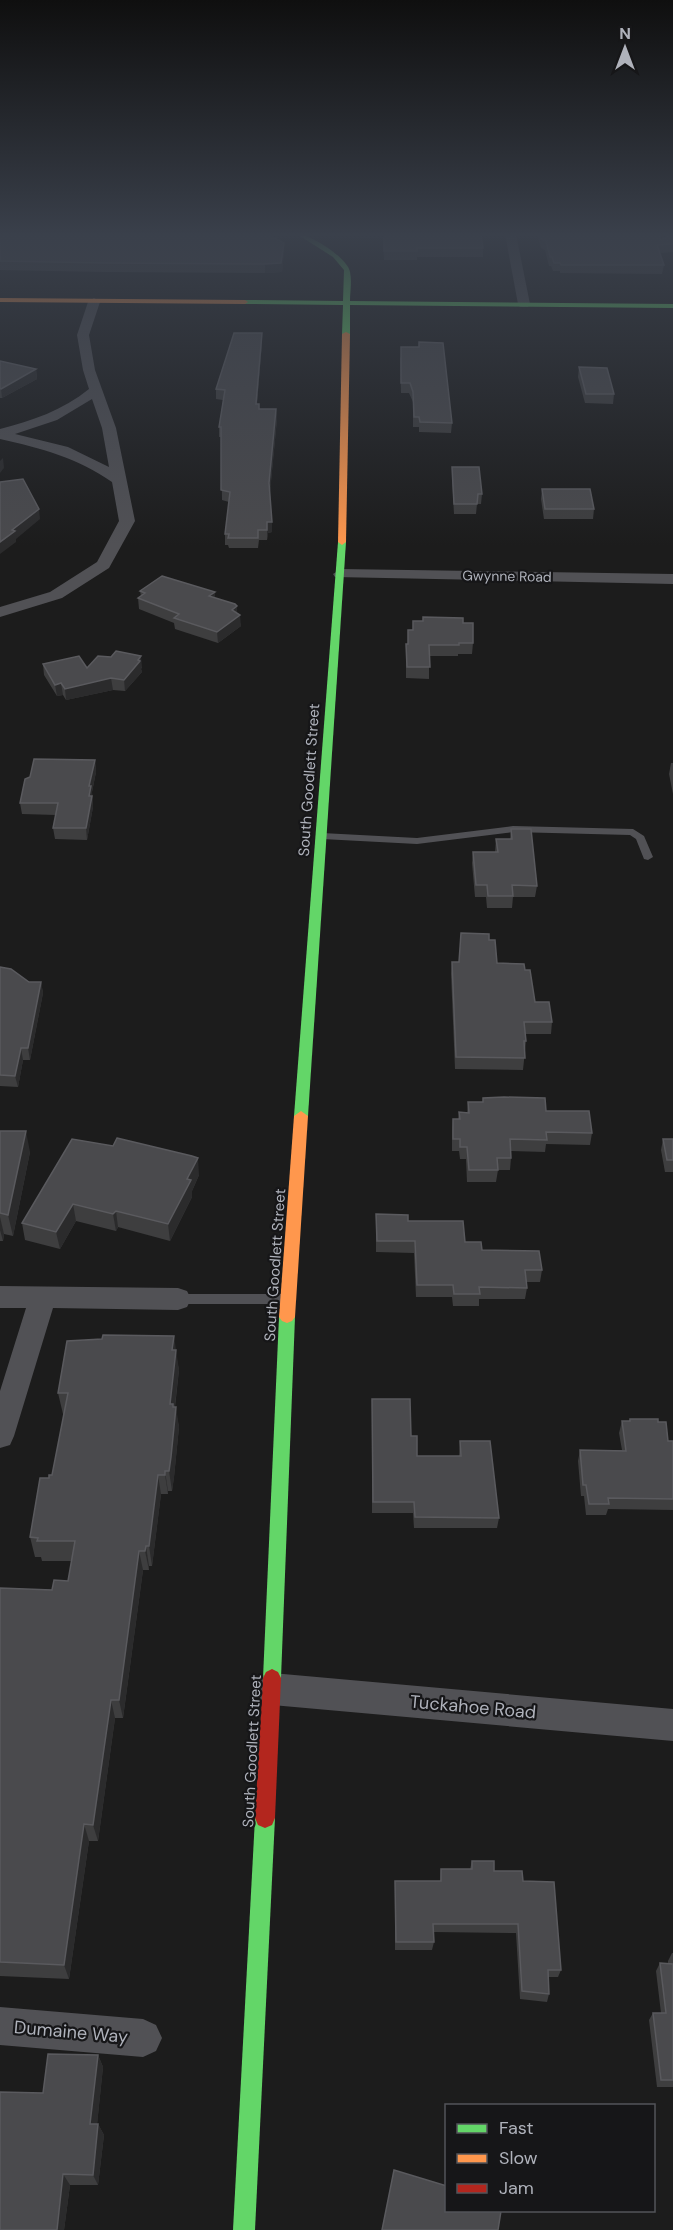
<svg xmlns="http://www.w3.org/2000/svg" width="673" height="2230" viewBox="0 0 673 2230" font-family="'DM Sans',sans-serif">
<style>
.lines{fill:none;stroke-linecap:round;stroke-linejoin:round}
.lane{fill:#515155;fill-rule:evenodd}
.street{fill:#515155;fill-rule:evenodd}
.fast{fill:#63d668;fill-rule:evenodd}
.slow{fill:#ff974d;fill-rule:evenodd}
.jam{fill:#b3261e;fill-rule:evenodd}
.wall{fill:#3e3e3f}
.shaded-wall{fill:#2b2b2c}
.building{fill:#4a4a4d;stroke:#5a5a5e;stroke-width:1.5}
.labels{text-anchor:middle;stroke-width:4.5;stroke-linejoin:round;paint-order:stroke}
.far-street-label{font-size:14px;fill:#afb2bb;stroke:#161618}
.street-label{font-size:15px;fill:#afb2bb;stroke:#161618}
.near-street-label{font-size:18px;fill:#afb2bb;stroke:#161618}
</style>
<rect width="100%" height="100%" fill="#1c1c1c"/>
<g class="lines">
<!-- lane -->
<g class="lane">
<path d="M513,826L633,829L644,836L653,857L648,860L644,859L636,839L630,835L513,832L417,844L322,839L317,836L322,833L417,838Z"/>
<path d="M178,1294H285L290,1295L292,1299L290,1303L285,1304H178L173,1303L171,1299L173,1295Z"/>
</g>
<!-- street -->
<g class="street">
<path d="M505,234H516L530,304L528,307H520L518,304Z"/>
<path d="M94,298L100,302L89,335L95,370L116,428L135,521L109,568L62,598L0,617V607L50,592L97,562L119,521L112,482C78,458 41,448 0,439V429C32,421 63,410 89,389L83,370L77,335L88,302ZM92,399L102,428L109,467L68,447L15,434L57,420Z"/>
<path d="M341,569L673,574V584L335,577L333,574Z"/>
<path d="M0,1286L178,1288L187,1291L191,1299L187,1307L178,1310L53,1308L14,1436L10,1445L0,1448V1391L26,1308H0Z"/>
<path d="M272,1673L673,1709V1741L272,1705L261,1700L256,1689L261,1678Z"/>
<path d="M0,2007L143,2019L156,2025L162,2038L156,2051L143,2057L0,2045Z"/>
</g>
<!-- fast -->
<g class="fast">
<path d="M297,234C310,234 348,258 350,272C352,281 350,292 350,301L673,304V308L350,305V334L346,336L342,334L343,305L245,304L242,302L245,300L343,301L344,270L333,257Z"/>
<path d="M342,539L346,542L308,1116L301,1121L294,1116L338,542Z"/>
<path d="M287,1311L292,1313L295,1317L281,1678L278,1684L272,1687L266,1684L263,1678L279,1317L282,1313Z"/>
<path d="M265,1808L272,1811L275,1818L255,2230H233L255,1818L258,1811Z"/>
</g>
<!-- slow -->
<g class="slow">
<path d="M0,298L245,300L248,302L245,304L0,302Z"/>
<path d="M346,332L350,334L346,542L342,545L338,542L342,334Z"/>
<path d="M301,1111L308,1116L295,1317L292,1321L287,1323L282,1321L279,1317L294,1116Z"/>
</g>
<!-- jam -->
<path class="jam" d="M272,1669L278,1672L281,1678L275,1818L272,1825L265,1828L258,1825L255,1818L263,1678L266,1672Z"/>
</g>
<!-- wall -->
<g class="wall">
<path d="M0,234L284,251L282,272L265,273L105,272L0,270Z"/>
<path d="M359,234H481L483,248V257H417V260H384L383,236L366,239Z"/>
<path d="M537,234H659L661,240L673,234V252L660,253L664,265L662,274L560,273V271H553L551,266H549L545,250L541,248Z"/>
<path d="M262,333V343L257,404H259V409H276L277,419L270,491L272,532L268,533L267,540H259L258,548H229L228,545H225V534L229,502L222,500L221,437H219V427L223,400L216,399V389Z"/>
<path d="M400,357L452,423L451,433L419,432V427H413V402L409,393H401Z"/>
<path d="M0,361L36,369L37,379L2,398H0Z"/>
<path d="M579,367L614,394L613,404L585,403L578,377Z"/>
<path d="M452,467L482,494L481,504H477L476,514H454L452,477Z"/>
<path d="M542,489L594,509L593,519H544L541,499Z"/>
<path d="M140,591L215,598L237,613L241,626L218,643L175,629L174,623L139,609L138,598L141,596Z"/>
<path d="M463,623L473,643L472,654H458V656H429V679L406,678V644H408V630Z"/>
<path d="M43,664L87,668L142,667L141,669L142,672L125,691L113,690L66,700L63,695L57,696L44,675Z"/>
<path d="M95,760L96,772L92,792L93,807L87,840L55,839L53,828L56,815L22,814L20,803Z"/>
<path d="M671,763H673V794L669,774Z"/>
<path d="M511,829L537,886L535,897H513L512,908H487L486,897H475L472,863L473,852H495L496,839H510Z"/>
<path d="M489,940L497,963L525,970L535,1002L552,1022L551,1034H525L526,1041L523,1070L455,1069L451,974L452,962H459Z"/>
<path d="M0,967L29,982H41L43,993L30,1060H23L18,1087L0,1086Z"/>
<path d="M468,1102L546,1111L592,1133L590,1145L546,1144L545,1152L511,1151V1158L510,1170H498L496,1182H467L466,1159H460L459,1151H452V1131L453,1119H458L459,1112L467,1113Z"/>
<path d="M0,1131L30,1152L13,1236L4,1234L3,1241H0Z"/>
<path d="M663,1139H673V1172H665L661,1150Z"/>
<path d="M113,1146L199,1175L192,1191V1197L170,1241L118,1227L116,1231L76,1221L60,1249L25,1240L22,1223Z"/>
<path d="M376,1214L408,1221L465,1242L482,1250L542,1270L540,1282H526L527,1288L525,1299H479V1306H453L452,1297H416L414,1253L376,1252Z"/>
<path d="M175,1350L179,1370L175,1407L179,1427L174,1477L172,1491H168V1494H161L152,1566H149V1570H143L123,1718H115L98,1841H89L69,1979L0,1976V1588L52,1590L68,1581L72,1561H42L41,1557H35L30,1537L49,1478L52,1475L64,1414H63L58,1393Z"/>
<path d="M372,1411L411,1436L417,1456H459L460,1441L499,1518L497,1528H414L413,1513H372Z"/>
<path d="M630,1419L658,1422L668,1441H673V1510L608,1509L606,1515H586L584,1496H581L578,1461L580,1450H622L619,1433L622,1421H629Z"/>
<path d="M472,1861L494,1871L523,1881L561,1970L558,1977H548L549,1994L547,2002L520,1999L516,1933L433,1932L434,1942L432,1950H395V1881H440L441,1869H470Z"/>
<path d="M672,1953H673V2087H657L649,2020L653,2013H661L656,1971L660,1963L668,1964V1961Z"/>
<path d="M98,2055L103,2067L97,2124H98L104,2135L98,2185H70L64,2230L43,2093Z"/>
</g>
<!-- shaded-wall -->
<g class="shaded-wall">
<path d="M366,234H383V236L366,239Z"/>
<path d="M284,243V251L282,272L265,273V264Z"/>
<path d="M262,333V343L256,414V404Z"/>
<path d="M36,369L37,379L2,398L1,389Z"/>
<path d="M276,409L277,419L270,493L269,483Z"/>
<path d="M3,458L4,468L0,473V461Z"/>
<path d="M39,509L40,519L16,539V542L0,554V542L12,530Z"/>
<path d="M267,522H272V532L268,533L267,540Z"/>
<path d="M215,592V603L209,596Z"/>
<path d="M237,606V617L240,615L241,626L218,643L217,632L232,610Z"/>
<path d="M141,656L142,667L141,669L142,672L125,691L124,680Z"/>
<path d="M111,678L113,690L66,700L65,689Z"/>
<path d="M61,683L63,695L57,696L55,685Z"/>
<path d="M95,760L96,772L92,792L93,807L87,840L86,828L89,786Z"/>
<path d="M41,982L43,993L30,1060L28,1048Z"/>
<path d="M21,1048L23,1060L18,1087L15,1076Z"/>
<path d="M26,1131L30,1152L13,1236L8,1215Z"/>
<path d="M198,1158L199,1175L192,1191V1197L170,1241L168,1224L187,1179Z"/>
<path d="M73,1204L76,1221L60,1249L56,1232Z"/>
<path d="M116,1211L118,1227L116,1231L113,1214Z"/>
<path d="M0,1217L4,1234L3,1241L0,1230Z"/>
<path d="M174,1336L179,1370L174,1412L176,1407L179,1427L174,1477L172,1491L169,1471L172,1350Z"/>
<path d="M165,1471L168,1491V1494L165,1475Z"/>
<path d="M158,1475L161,1494L152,1566L149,1546Z"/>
<path d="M146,1546L149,1566V1570L145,1551Z"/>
<path d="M139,1551L143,1570L123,1718L119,1700Z"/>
<path d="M111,1700L115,1718L98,1841L93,1825Z"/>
<path d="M84,1824L89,1841L69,1979L64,1965Z"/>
<path d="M98,2055L103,2067L96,2135L90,2124Z"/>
<path d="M98,2124L104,2135L98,2185L93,2175Z"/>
<path d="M63,2174L70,2185L64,2230H57Z"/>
</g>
<!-- building -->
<g class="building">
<path d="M0,234H267L284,243L281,263L265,264L104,263L0,261Z"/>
<path d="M384,234H481L483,248H417V251H384Z"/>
<path d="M540,234H659L661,240L673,234V244L657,245L664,265H561L560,263H554L552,257H550L546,241L542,239Z"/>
<path d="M234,333H262L256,404H259V409H276L269,483L272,522H267V530H258V538H228L229,534H225L230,492L221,490V427H219L225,390L216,389Z"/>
<path d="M419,342L443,343L452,423L420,422L419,417H414L413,392L410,383H401V347H419Z"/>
<path d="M0,361L36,369L1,389L0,388Z"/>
<path d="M579,367L607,368L614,394H586Z"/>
<path d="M452,467H479L482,494H478L477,504H454Z"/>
<path d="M23,479L39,509L12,530L15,531L0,542V482Z"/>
<path d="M542,489H590L594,509H545Z"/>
<path d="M162,576L215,592L209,596L235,604L237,606L232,610L240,615L217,632L174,618L179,614L138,598L145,593L140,591Z"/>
<path d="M423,617L463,618V623H473V643H459V645H429L430,667H407L406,644H408V630H413V621H423Z"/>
<path d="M116,651L141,656L138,660L140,661L124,680L111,678L65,689L61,683L55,685L43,664L79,656L87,668L98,656L111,657Z"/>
<path d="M34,759L95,760L89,786H91L89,796H92L86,828H53L58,803H20L25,779L30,777Z"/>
<path d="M511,829H531L537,886L512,885L513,896H488L487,885H476L473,852H498L496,839H512Z"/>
<path d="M461,933L489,934V940H495L497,963L524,964L525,970H530L535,1002H549L552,1022H524L526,1041H524L525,1058L456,1057L452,962H459Z"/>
<path d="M0,967L11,969L29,982H41L28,1048H21L15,1076L0,1075Z"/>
<path d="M504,1097L545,1098L546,1111H589L592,1133L546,1132L547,1140L510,1139L511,1158H497L498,1170H469L467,1147H460V1139H453V1119H460L459,1112L469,1113L468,1102H483V1098Z"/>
<path d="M0,1131H26L8,1215L0,1213Z"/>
<path d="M117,1138L192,1156L198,1158L187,1179L191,1180L168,1224L116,1211L113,1214L73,1204L56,1232L22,1223L72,1139L113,1146Z"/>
<path d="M663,1139H673V1160H667Z"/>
<path d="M376,1214L408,1215V1221H463L465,1242H481L482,1250L539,1251L542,1270H525L527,1288L479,1287L480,1294H454L453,1285H417L415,1241H377Z"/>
<path d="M103,1335L174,1336L172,1350H176L170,1404H173V1407H176L171,1457L169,1471H165V1475H158L149,1546H146L145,1551H139L119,1700H111L93,1825L84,1824L64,1965L0,1962V1588L52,1590L54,1580L68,1581L75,1541H37L38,1538L30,1537L40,1478H49V1475H52L68,1393H58L67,1341L102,1339Z"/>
<path d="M372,1399H410L411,1436H417V1456H461L460,1441H490L499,1518L415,1517L414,1502H373Z"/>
<path d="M630,1419H658V1422H666L668,1441H673V1499L608,1498L609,1504H589L586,1485H583L580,1450L626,1451L622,1421H630Z"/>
<path d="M472,1861H494V1871H522L523,1881L554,1882L561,1970H548L549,1994L522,1991L518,1924H433L434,1942H396L395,1881H441V1869H472Z"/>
<path d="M660,1963L673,1964V2080H661L653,2013H666Z"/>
<path d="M48,2054L98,2055L90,2124H98L93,2175L63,2174L57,2230H0V2092L43,2093Z"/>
<path d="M394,2170L447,2186V2211H501L498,2230H382Z"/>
</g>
<!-- sky -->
<linearGradient id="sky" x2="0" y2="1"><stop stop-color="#0f0f0f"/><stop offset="0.43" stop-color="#3a404b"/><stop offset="1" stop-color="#3a404b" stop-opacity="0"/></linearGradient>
<rect width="673" height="546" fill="url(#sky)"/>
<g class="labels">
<!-- far-street labels -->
<g class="far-street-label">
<text transform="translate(507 576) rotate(1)" y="5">Gwynne Road</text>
</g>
<!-- street labels -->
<g class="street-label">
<text transform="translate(309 780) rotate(-86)" y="5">South Goodlett Street</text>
<text transform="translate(275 1265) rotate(-86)" y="5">South Goodlett Street</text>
<text transform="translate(252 1751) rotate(-87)" y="5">South Goodlett Street</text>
</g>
<!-- near-street labels -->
<g class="near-street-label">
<text transform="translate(473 1707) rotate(5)" y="6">Tuckahoe Road</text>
<text transform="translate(71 2032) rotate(5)" y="6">Dumaine Way</text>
</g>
</g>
<!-- legend -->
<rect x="445" y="2104" width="210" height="108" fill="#161618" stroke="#535459" stroke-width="1.5"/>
<rect x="457" y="2124" width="30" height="9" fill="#63d668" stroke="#535459" stroke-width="1.5"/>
<text x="499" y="2134" font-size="18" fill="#afb2bb">Fast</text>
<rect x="457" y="2154" width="30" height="9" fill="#ff974d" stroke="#535459" stroke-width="1.5"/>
<text x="499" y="2164" font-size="18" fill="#afb2bb">Slow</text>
<rect x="457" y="2184" width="30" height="9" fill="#b3261e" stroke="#535459" stroke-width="1.5"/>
<text x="499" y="2194" font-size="18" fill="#afb2bb">Jam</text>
<!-- north arrow -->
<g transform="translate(625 48)" stroke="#161618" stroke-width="4.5" paint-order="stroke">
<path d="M0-4.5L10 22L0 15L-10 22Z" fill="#afb2bb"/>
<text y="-9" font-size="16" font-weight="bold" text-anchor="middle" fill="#afb2bb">N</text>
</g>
</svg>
